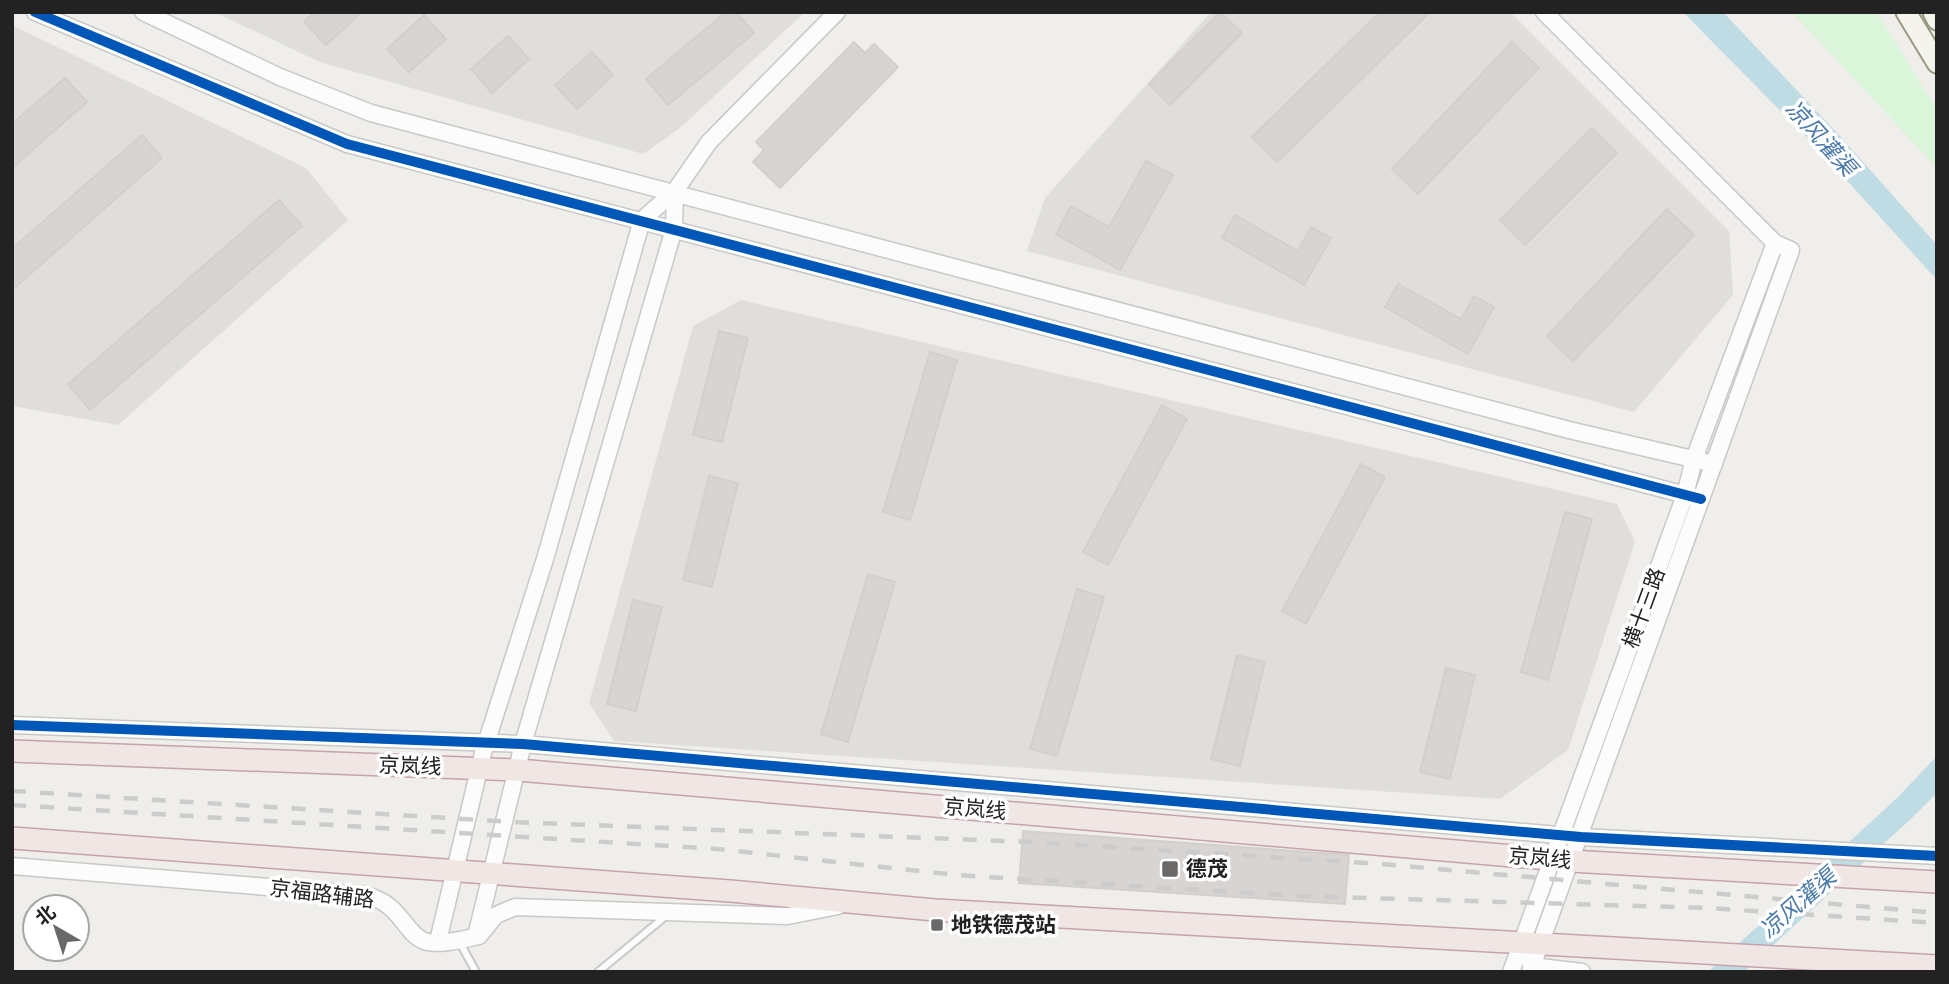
<svg xmlns="http://www.w3.org/2000/svg" width="1949" height="984" viewBox="0 0 1949 984" font-family="Karla,'Noto Sans SC',sans-serif">
<style>
.residential{fill:#dfdedc}
.park{fill:#daf5da}
.water{fill:#bfdbe3}
.building{fill:#d7d4d2;stroke:#d3d0cc;stroke-width:2}
.lines{fill:none;stroke-linecap:round;stroke-linejoin:round}
.service-casing{stroke:#c9c8c7;stroke-width:10}
.tertiary-casing{stroke:#c9c8c7;stroke-width:19}
.secondary-casing{stroke:#999a82;stroke-width:23}
.trunk-casing{stroke:#c5a2ac;stroke-width:24}
.service{stroke:#fdfcfc;stroke-width:6}
.tertiary{stroke:#fdfcfc;stroke-width:16}
.secondary{stroke:#f4f4ed;stroke-width:19}
.trunk{stroke:#f0e6e4;stroke-width:21}
.rail{stroke:#ccc;stroke-width:4.5;stroke-dasharray:14 14;stroke-linecap:butt}
.cycleway-casing{stroke:#fff;stroke-width:15}
.cycleway{stroke:#0057b8;stroke-width:10}
.poi-dot{fill:#6a6968;stroke:#fff;stroke-width:2.5}
.labels{text-anchor:middle;stroke-width:7;stroke-linejoin:round;paint-order:stroke}
.street-label{font-size:21px;fill:#222;stroke:#fff}
.poi-label{font-size:21px;font-weight:bold;fill:#222;stroke:#fff;text-anchor:start}
.water-label{font-size:23px;font-style:italic;fill:#4a7aab;stroke:#fff}
</style>
<rect width="100%" height="100%" fill="#f0eeeb"/>
<!-- residential -->
<g class="residential">
<path d="M214,12H805L680,128L643,154L320,62Z"/>
<path d="M1211,12H1510L1729,231L1733,295L1634,412L1027,251L1045,198Z"/>
<path d="M12,25L306,168L348,220L118,425L12,406Z"/>
<path d="M741,300L1617,504L1635,542L1568,750L1500,799L614,741L589,703L693,326Z"/>
</g>
<!-- park -->
<path class="park" d="M1792,12H1877L1937,110V168Z"/>
<!-- water -->
<g class="water">
<path d="M1683,12H1723L1838,134L1937,245V280L1823,154Z"/>
<path d="M1937,756V793L1914,816L1744,972H1708L1898,797Z"/>
</g>
<!-- building -->
<g class="building">
<path d="M315,12H362L326,45L304,22Z"/>
<path d="M726,12H736L754,33L668,105L646,79Z"/>
<path d="M1220,12L1242,33L1170,105L1149,84Z"/>
<path d="M1380,12H1430L1277,162L1252,137Z"/>
<path d="M424,15L446,39L409,72L387,49Z"/>
<path d="M508,36L529,59L492,93L471,69Z"/>
<path d="M854,42L865,53L874,44L898,67L780,188L753,162L764,150L756,142Z"/>
<path d="M1512,42L1539,68L1418,194L1392,169Z"/>
<path d="M592,52L613,75L577,109L555,85Z"/>
<path d="M65,78L87,102L12,168V124Z"/>
<path d="M1592,128L1617,153L1525,245L1500,220Z"/>
<path d="M142,135L162,158L12,290V249Z"/>
<path d="M1146,161L1173,175L1120,270L1056,234L1071,206L1109,227Z"/>
<path d="M279,200L302,226L90,410L68,384Z"/>
<path d="M1667,209L1694,235L1573,361L1547,336Z"/>
<path d="M1235,215L1298,251L1311,227L1331,238L1304,285L1222,238Z"/>
<path d="M1398,284L1461,319L1474,296L1494,307L1468,354L1385,307Z"/>
<path d="M719,331L748,338L722,442L693,435Z"/>
<path d="M930,352L957,360L910,520L883,512Z"/>
<path d="M1162,405L1187,419L1108,565L1083,552Z"/>
<path d="M1361,464L1385,477L1306,624L1282,611Z"/>
<path d="M709,476L738,483L712,587L683,580Z"/>
<path d="M1565,512L1592,519L1548,680L1521,672Z"/>
<path d="M868,574L895,582L848,742L821,734Z"/>
<path d="M1077,589L1104,597L1057,756L1030,749Z"/>
<path d="M633,600L662,607L636,711L607,704Z"/>
<path d="M1237,655L1265,662L1240,766L1211,759Z"/>
<path d="M1446,668L1475,675L1450,779L1420,772Z"/>
<path d="M1023,831L1349,855L1345,904L1019,883Z"/>
</g>
<g class="lines">
<!-- service casing -->
<g class="service-casing">
<g id="service">
<path d="M459,941L476,972"/>
<path d="M598,972L667,915"/>
</g>
</g>
<!-- tertiary casing -->
<g class="tertiary-casing">
<g id="tertiary">
<path d="M35,12L347,144L1701,499"/>
<path d="M143,12L280,77L371,113L1569,430L1714,464"/>
<path d="M12,725L523,744L1581,837L1937,856"/>
<path d="M12,866L365,895C401,903 404,933 424,941C438,946 465,939 479,936L496,915L515,907L788,916L838,906"/>
<path d="M477,932L523,744L674,229L675,191"/>
<path d="M438,941L483,753L545,559L642,220L675,191L709,142L837,12"/>
<path d="M1529,959L1532,966L1582,972"/>
<path d="M1511,972L1685,495L1694,459L1775,243"/>
<path d="M1530,972L1791,250L1775,243L1544,12"/>
</g>
</g>
<!-- secondary casing -->
<g class="secondary-casing">
<g id="secondary">
<path d="M1906,12L1937,63"/>
<path d="M1933,12L1937,20"/>
</g>
</g>
<!-- trunk casing -->
<g class="trunk-casing">
<g id="trunk">
<path d="M12,751L518,770L1571,861L1937,882"/>
<path d="M12,838L730,891L935,910L1937,966"/>
</g>
</g>
<!-- service -->
<use href="#service" class="service"/>
<!-- tertiary -->
<use href="#tertiary" class="tertiary"/>
<!-- secondary -->
<use href="#secondary" class="secondary"/>
<!-- trunk -->
<use href="#trunk" class="trunk"/>
<!-- rail -->
<g class="rail">
<path d="M12,791L512,822L1031,842L1381,864L1937,913"/>
<path d="M12,805L717,849L956,875L1298,896L1708,908L1937,923"/>
</g>
<!-- cycleway casing -->
<g class="cycleway-casing">
<g id="cycleway">
<path d="M35,12L347,144L1701,499"/>
<path d="M12,725L523,744L1581,837L1937,856"/>
</g>
</g>
<!-- cycleway -->
<use href="#cycleway" class="cycleway"/>
</g>
<!-- markers -->
<g class="poi-dot">
<rect x="1161" y="860" width="18" height="18" rx="3.5"/>
<rect x="930" y="918" width="14" height="14" rx="3.5"/>
</g>
<g class="labels">
<!-- street labels -->
<g class="street-label">
<text transform="translate(1644 608) rotate(-70)" y="7">横十三路</text>
<text transform="translate(410 766) rotate(2)" y="7">京岚线</text>
<text transform="translate(975 809) rotate(5)" y="7">京岚线</text>
<text transform="translate(1540 858) rotate(5)" y="7">京岚线</text>
<text transform="translate(322 894) rotate(7)" y="7">京福路辅路</text>
</g>
<!-- poi labels -->
<g class="poi-label">
<text x="1186" y="876">德茂</text>
<text x="951" y="932">地铁德茂站</text>
</g>
<!-- water labels -->
<g class="water-label">
<text transform="translate(1821 138) rotate(48)" y="8">凉风灌渠</text>
<text transform="translate(1798 903) rotate(-41)" y="8">凉风灌渠</text>
</g>
</g>
<!-- border -->
<rect width="1949" height="984" fill="none" stroke="#222222" stroke-width="28"/>
<!-- north arrow -->
<g transform="translate(56 928) rotate(321)"><circle r="33" fill="#ffffff" stroke="#a7a7a7" stroke-width="2"/>
<path d="M0-5L12 26L0 18L-12 26Z" fill="#6a6968"/>
<text y="-10" font-size="19" font-weight="bold" text-anchor="middle" fill="#222222">北</text>
</g>
</svg>
